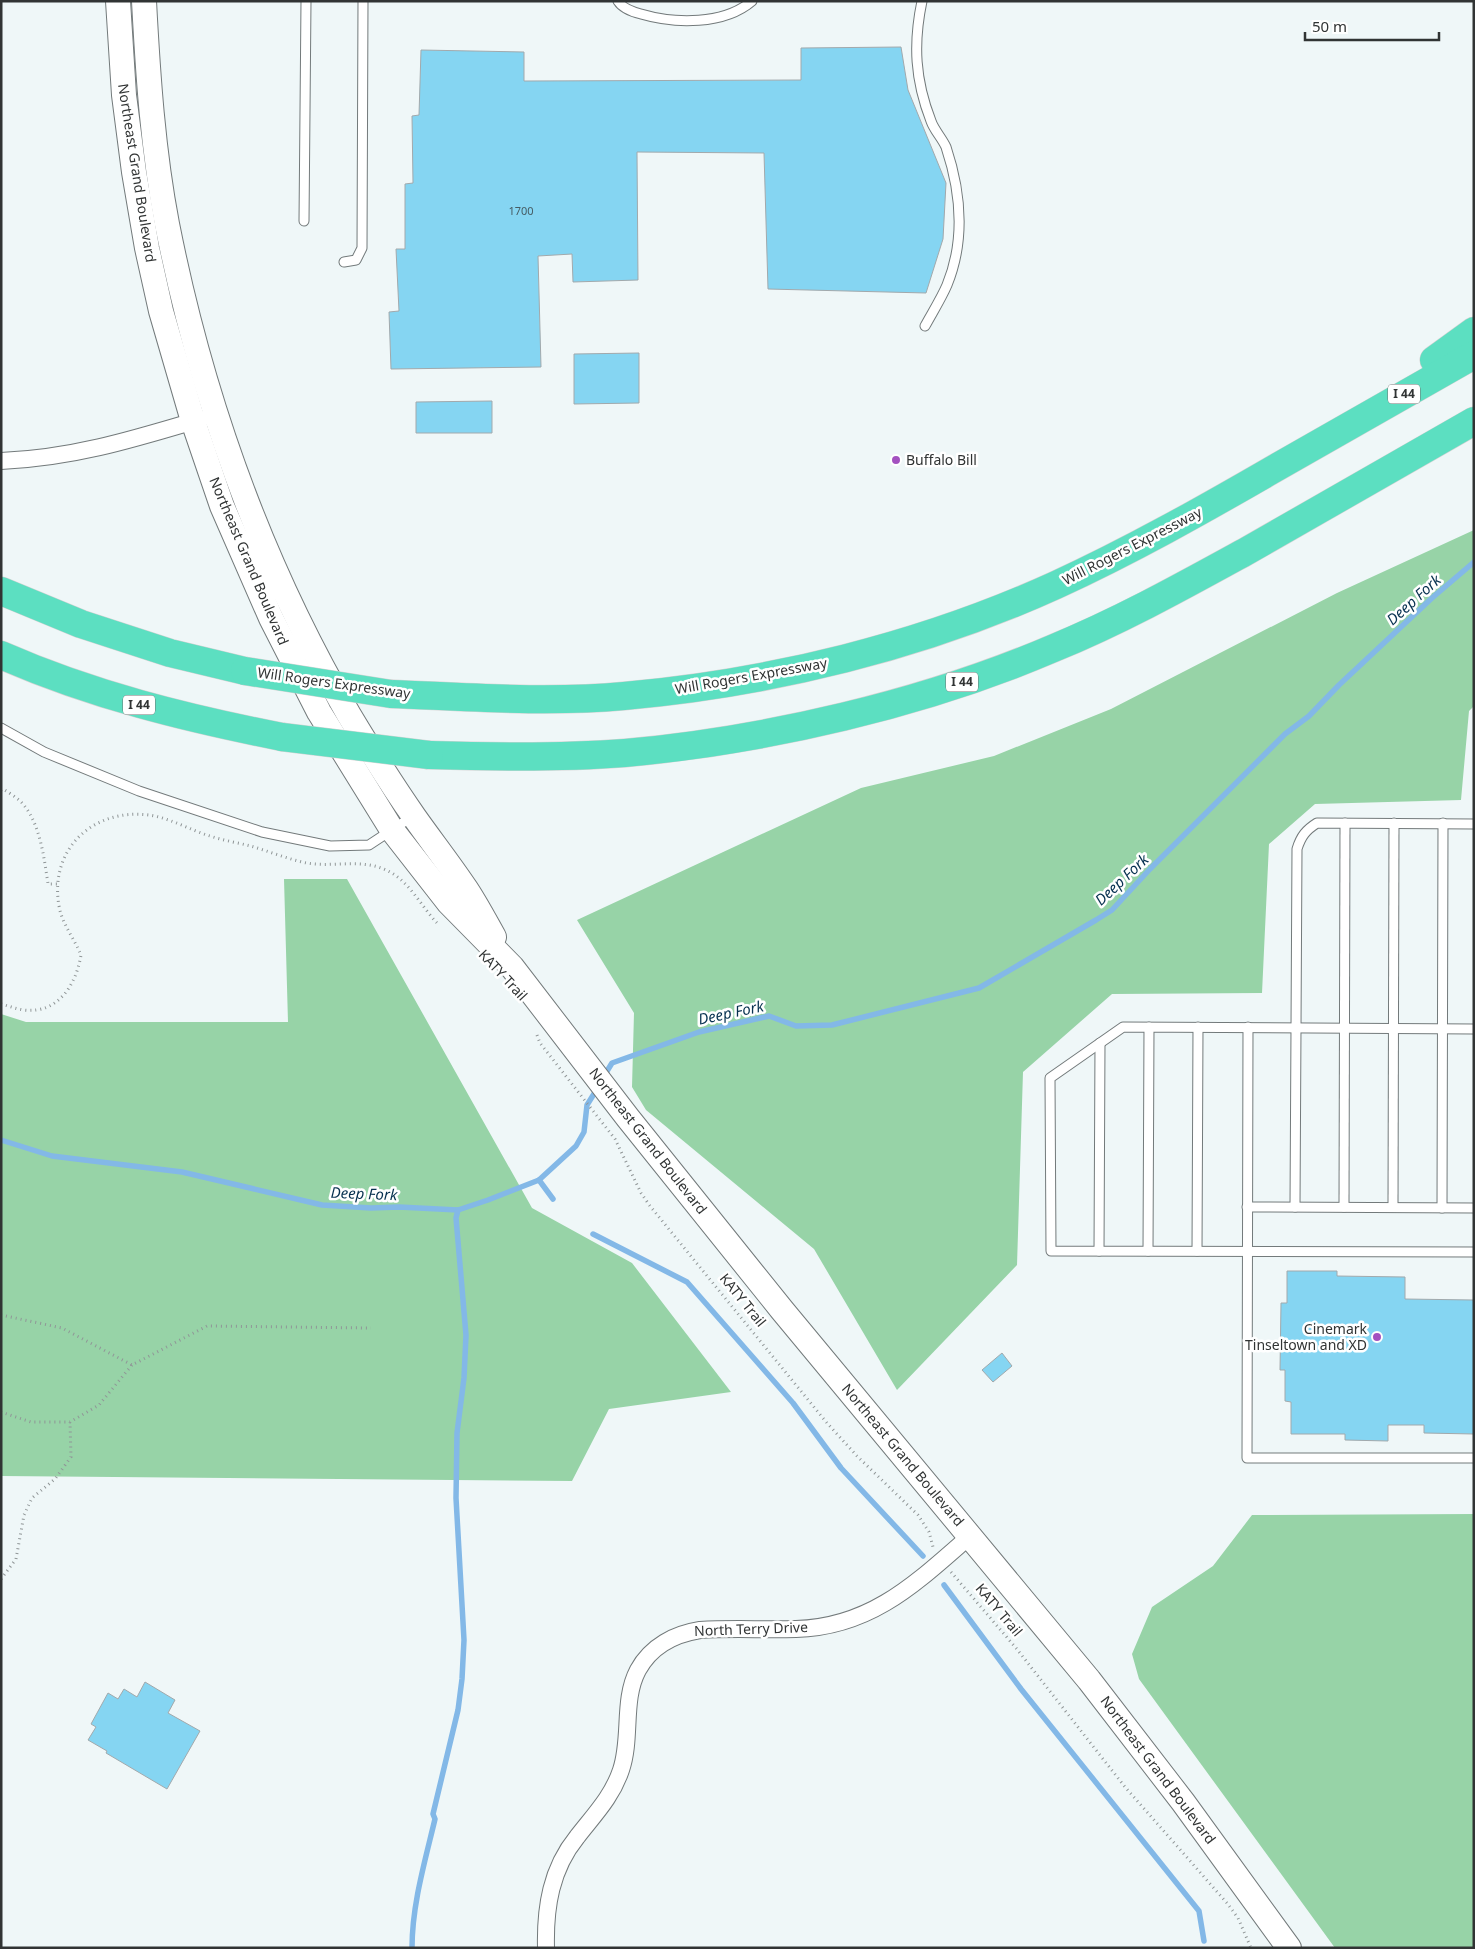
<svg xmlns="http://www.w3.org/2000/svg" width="1475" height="1949" viewBox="0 0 1475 1949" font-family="'Noto Sans',sans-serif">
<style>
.forest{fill:#97d3a7}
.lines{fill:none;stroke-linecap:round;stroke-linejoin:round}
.stream{stroke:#83b8e7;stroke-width:5.5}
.building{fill:#85d5f2;stroke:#a2a9ac}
.lane-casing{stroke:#737a7b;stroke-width:11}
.street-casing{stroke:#737a7b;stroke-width:18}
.secondary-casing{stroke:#737a7b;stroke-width:26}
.highway-casing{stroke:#d2d2d2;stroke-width:29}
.path{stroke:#909697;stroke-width:3;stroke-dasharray:1 4;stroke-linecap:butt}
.lane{stroke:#fff;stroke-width:9}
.street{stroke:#fff;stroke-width:16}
.secondary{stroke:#fff;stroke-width:24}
.highway{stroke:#5cdfc1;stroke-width:28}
.highway-bridge-casing{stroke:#d2d2d2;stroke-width:29;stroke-linecap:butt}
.highway-bridge{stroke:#5cdfc1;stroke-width:28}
.poi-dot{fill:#a351c0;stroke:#fff;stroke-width:2}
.labels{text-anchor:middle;stroke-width:5;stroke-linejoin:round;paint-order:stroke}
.number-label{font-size:11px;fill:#465c64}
.shield{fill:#fff;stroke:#6f7171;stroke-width:1}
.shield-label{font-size:12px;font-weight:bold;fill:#313434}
.street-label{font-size:14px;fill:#313434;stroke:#fff}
.poi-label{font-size:14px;fill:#313434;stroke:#fff;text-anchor:start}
.water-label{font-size:15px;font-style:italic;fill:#06304f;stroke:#fff}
</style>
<rect width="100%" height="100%" fill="#eff7f8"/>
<!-- forest -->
<g class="forest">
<path d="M1474,530V706L1469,711L1461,800L1315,804L1269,844L1262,993L1112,994L1023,1072L1017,1265L897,1390L814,1249L646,1110L632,1087L634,1013L577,920L861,788L994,756L1111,709L1337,593Z"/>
<path d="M284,879H347L532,1208L632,1263L731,1392L609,1409L572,1481L1,1476V1014L26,1022H288Z"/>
<path d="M1474,1514V1948H1335L1139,1679L1132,1654L1152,1607L1213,1566L1252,1515Z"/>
</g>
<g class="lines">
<!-- stream -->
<g class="stream">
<path d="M604,1076L612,1063L699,1032L769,1016L796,1026L832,1025L979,988L1096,920L1112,910L1150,869L1285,734L1309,716L1339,685L1432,598L1474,562"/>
<path d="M1,1140L52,1156L182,1172L322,1205L371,1208L399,1207L458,1210L488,1200L539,1180L576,1146L584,1132L587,1105L597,1089"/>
<path d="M539,1180L553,1199"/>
<path d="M593,1234L687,1282L793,1403L841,1468L923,1556"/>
<path d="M944,1585L1021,1689L1199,1911L1204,1941"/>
<path d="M412,1948C412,1905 425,1861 435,1819L433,1814L458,1710L462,1679L464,1640L456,1498L457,1433L464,1378L466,1335L456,1218L458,1210"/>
</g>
</g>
<!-- building -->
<g class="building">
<path d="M901,47L908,90L946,183L943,239L926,293L768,289L764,153L637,152L638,280L573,282L572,254L538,256L541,367L391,369L389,312L399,311L396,249H405V184L413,183L412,116L419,115L421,50L524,52V81L801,80V48Z"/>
<path d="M639,353V403L574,404V354Z"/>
<path d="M492,401V433H416V402Z"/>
<path d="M1287,1271H1337V1276L1405,1277V1299L1474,1300V1434L1424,1433V1425H1388V1441L1345,1440V1434H1291V1402L1285,1401V1370H1280L1281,1303H1287Z"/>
<path d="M1002,1353L1012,1366L993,1382L982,1370Z"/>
<path d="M145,1682L175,1700L168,1713L200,1731L167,1789L106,1753L107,1751L88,1740L96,1727L91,1724L108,1693L118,1699L124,1689L137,1697Z"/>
</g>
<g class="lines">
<!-- lane casing -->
<g class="lane-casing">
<g id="lane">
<path d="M618,1C623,9 633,12 641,14C675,24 724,25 752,1"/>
<path d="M922,1C913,44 915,80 931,121C934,130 942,138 946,147C961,192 965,241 947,285C941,299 932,313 925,326"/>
<path d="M304,221L306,1"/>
<path d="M344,262L356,260L362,248L363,1"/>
<path d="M1,728L44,752L139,791L262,832L330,846L369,845L413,816"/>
<path d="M1248,1027L1247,1458H1474"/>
<path d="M1474,1029L1123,1027L1050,1078L1051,1251L1474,1252"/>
<path d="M1247,1207L1474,1208"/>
<path d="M1295,1207L1297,849C1301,836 1306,830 1317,823L1474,824"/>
<path d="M1344,1207L1345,823"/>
<path d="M1393,1207L1394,823"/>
<path d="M1442,1208L1443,823"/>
<path d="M1099,1251L1100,1043"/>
<path d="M1148,1251L1149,1027"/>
<path d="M1197,1251L1198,1027"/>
</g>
</g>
<!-- street casing -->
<g class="street-casing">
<g id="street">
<path d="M1,461C73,458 134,439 201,419"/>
<path d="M546,1948C545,1907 551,1869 577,1837C594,1815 612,1797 621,1770C632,1738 622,1700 638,1670C651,1646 675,1634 700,1630C732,1628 764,1630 796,1629C872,1627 917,1582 971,1535"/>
</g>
</g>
<!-- secondary casing -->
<g class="secondary-casing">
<g id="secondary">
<path d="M118,1L124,95L134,172L147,248L161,311L193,421L222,506L271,618L319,712L392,830L449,903L512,967L628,1118L782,1310L1089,1680L1183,1802L1289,1948"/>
<path d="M144,1C148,76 153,151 167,224C201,396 261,564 349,715C370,750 392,785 415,818C432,842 450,865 466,889C476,904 485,921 494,937"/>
</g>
</g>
<!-- highway casing -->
<g class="highway-casing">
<g id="highway">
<path d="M1434,360L1474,331"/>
<path d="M1,591L81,624L170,653L245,671"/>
<path d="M1,655C92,695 186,718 282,737"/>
<path d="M391,694C468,697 547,703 624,696C771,683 922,646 1056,585C1130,551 1201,511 1272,470C1339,432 1406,393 1474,355"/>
<path d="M429,755C494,757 560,758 625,753C767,740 923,704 1054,648C1120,621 1183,586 1245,552C1321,509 1397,465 1474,421"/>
</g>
</g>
<!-- path -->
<g class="path">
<path d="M1,790L3,789C8,792 14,796 19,800C40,819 44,858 48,884H57"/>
<path d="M1,1004C9,1006 16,1009 24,1010C58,1014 76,985 81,955C74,938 62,924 59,906C49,849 93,808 149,815C170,818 190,830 210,836C225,841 240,843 254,847C270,852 286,858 302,862C330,869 361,857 388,871C409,881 421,906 437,923"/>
<path d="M537,1035L540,1043L615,1139L641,1193L650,1206L827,1423L857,1456L918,1515L929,1532L933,1547"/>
<path d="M1,1315L62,1328L132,1365L207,1326L371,1328"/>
<path d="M1,1412L31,1422H70L99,1405L132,1365"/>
<path d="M951,1572L1016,1648L1125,1787L1227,1903L1238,1918L1251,1948"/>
<path d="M1,1579L16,1559L24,1515L32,1498L55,1479L71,1457L70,1422"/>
</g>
<!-- lane -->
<use href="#lane" class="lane"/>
<!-- street -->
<use href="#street" class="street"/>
<!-- secondary -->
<use href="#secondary" class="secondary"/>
<!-- highway -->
<use href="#highway" class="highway"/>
<!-- highway-bridge casing -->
<g class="highway-bridge-casing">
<g id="highway-bridge">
<path d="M245,671L391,694"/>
<path d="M282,737L429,755"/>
</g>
</g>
<!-- highway-bridge -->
<use href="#highway-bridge" class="highway-bridge"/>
</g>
<!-- markers -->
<g class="poi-dot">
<circle cx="896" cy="460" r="5"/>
<circle cx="1377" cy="1337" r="5"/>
</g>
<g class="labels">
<!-- number labels -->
<g class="number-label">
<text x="521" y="215">1700</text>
</g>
<!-- shield labels -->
<g class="shield">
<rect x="1388" y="384.5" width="32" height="19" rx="4"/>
<rect x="946" y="672.5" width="32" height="19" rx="4"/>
<rect x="123" y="695.5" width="32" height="19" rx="4"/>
</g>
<g class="shield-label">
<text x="1404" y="398">I 44</text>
<text x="962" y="686">I 44</text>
<text x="139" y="709">I 44</text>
</g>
<!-- street labels -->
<g class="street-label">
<text transform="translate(137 173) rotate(81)" y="5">Northeast Grand Boulevard</text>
<text transform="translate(1132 546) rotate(-27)" y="5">Will Rogers Expressway</text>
<text transform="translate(249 561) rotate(67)" y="5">Northeast Grand Boulevard</text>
<text transform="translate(751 676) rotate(-10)" y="5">Will Rogers Expressway</text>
<text transform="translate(334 683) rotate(8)" y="5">Will Rogers Expressway</text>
<text transform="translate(503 975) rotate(47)" y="5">KATY Trail</text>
<text transform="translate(648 1141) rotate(52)" y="5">Northeast Grand Boulevard</text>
<text transform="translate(743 1300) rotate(51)" y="5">KATY Trail</text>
<text transform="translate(903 1455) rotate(50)" y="5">Northeast Grand Boulevard</text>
<text transform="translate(999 1610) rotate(50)" y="5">KATY Trail</text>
<text transform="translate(751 1629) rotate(-2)" y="5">North Terry Drive</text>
<text transform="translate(1158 1770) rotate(53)" y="5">Northeast Grand Boulevard</text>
</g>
<!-- poi labels -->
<g class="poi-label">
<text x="906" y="465">Buffalo Bill</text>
<text x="1367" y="1334" text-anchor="end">Cinemark<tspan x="1367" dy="16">Tinseltown and XD</tspan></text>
</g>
<!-- water labels -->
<g class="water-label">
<text transform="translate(1414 600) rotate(-42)" y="5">Deep Fork</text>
<text transform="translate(1122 880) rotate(-43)" y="5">Deep Fork</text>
<text transform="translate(731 1013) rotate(-12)" y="5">Deep Fork</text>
<text transform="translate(364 1194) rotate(2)" y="5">Deep Fork</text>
</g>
</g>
<!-- border -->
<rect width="1475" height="1949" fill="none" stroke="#313434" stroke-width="5"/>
<!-- scale -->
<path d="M1305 32v8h134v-8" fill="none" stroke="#313434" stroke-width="2.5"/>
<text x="1312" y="32" font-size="15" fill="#313434" stroke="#ffffff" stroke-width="4" paint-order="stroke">50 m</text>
</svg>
